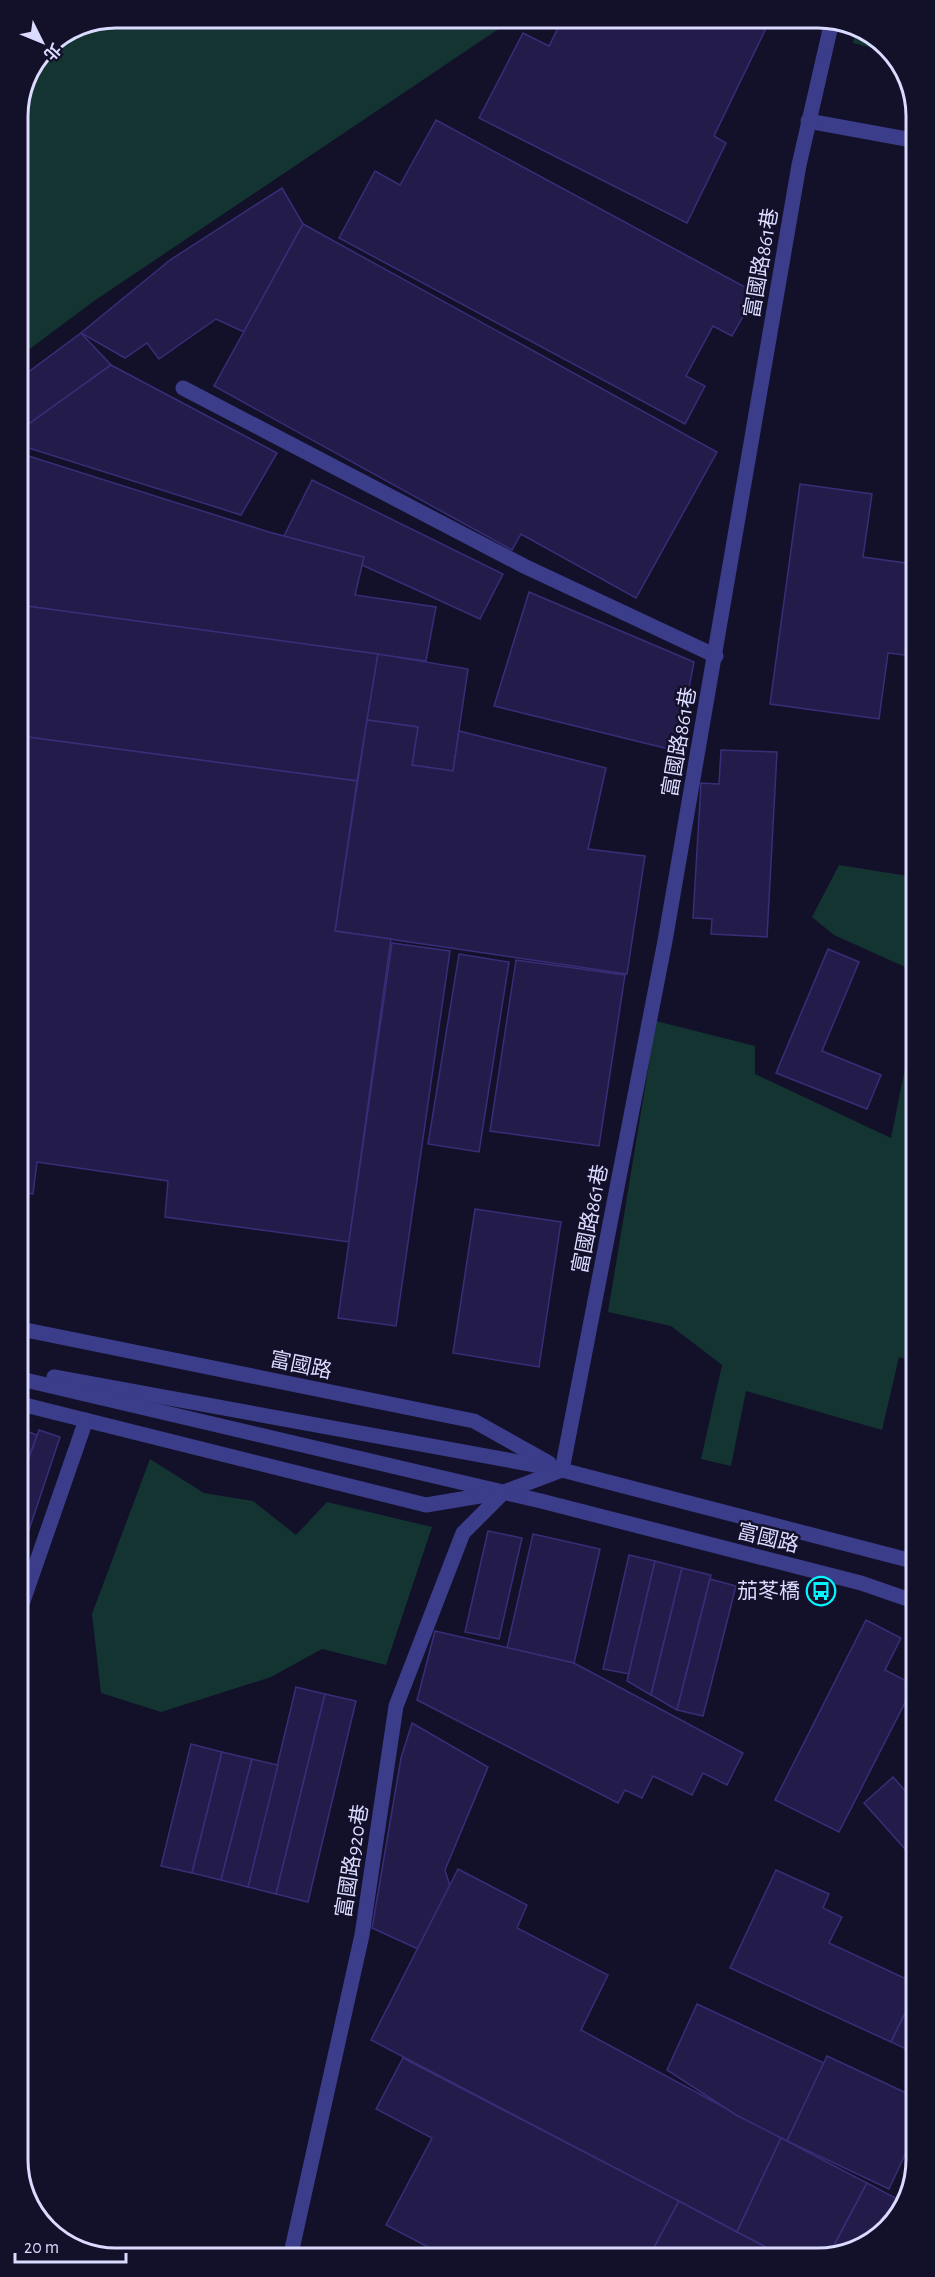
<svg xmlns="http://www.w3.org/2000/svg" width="935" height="2277" viewBox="0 0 935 2277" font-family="'Alegreya Sans','Noto Sans TC',sans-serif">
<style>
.green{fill:#133431}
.building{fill:#231c4b;stroke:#382e78;stroke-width:1.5}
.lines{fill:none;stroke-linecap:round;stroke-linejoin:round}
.minor{stroke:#3b3d8a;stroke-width:15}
.labels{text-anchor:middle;stroke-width:5;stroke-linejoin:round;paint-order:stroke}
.street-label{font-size:21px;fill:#dbdaff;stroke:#13102a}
.poi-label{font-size:21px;fill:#dbdaff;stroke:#13102a;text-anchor:end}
.rim{fill:none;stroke:#dbdaff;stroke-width:3}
</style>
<rect width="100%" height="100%" fill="#13102a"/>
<!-- green -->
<g class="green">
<path d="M116,18H512L503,26L94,301L19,357L18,110L47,47Z"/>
<path d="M856,30L879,39L889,52L853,43Z"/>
<path d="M839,865L914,877V971L834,935L812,917Z"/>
<path d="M656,1021L755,1046V1074L891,1138L914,1023L915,1362L899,1357L882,1430L746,1391L731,1466L701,1459L722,1365L671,1326L608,1312Z"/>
<path d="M150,1459L204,1493L253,1501L296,1535L327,1502L432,1527L386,1665L322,1649L271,1677L161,1712L101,1693L92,1614Z"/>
</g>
<!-- building -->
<g class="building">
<path d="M563,18H771L714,136L726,143L687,223L479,118L523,33L549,46Z"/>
<path d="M436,120L756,293L732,336L713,326L686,376L705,386L685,424L339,238L375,171L400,185Z"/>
<path d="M282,188L303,224L244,332L216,319L159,359L147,343L125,358L81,333L170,260Z"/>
<path d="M303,224L717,452L636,598L521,534L512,550L214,386Z"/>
<path d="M912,292L913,335L908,334Z"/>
<path d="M81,333L111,365L19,431V379Z"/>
<path d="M111,365L277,453L241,515L19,445V431Z"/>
<path d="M19,453L269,532L364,557L355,595L436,607L426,661L19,605Z"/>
<path d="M312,480L503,574L480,619L362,565L364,557L284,536Z"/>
<path d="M800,484L872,494L863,557L913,564V656L888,653L879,719L770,704Z"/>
<path d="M529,592L694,662L677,751L494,706Z"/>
<path d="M19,605L378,654L357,781L20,736Z"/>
<path d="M378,654L468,669L453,771L412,765L418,727L367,720Z"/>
<path d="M367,720L418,727L412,765L453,771L459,731L606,768L588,849L645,856L627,974L335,931Z"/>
<path d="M20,736L357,781L335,931L391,939L349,1242L165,1217L168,1181L37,1162L33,1194L21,1192Z"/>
<path d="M721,750L777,752L767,937L711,934L712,919L693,918L701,783L719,784Z"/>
<path d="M392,943L450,951L396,1326L338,1318Z"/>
<path d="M828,949L859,962L822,1051L881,1075L867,1109L776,1073Z"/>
<path d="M459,954L509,962L479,1152L428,1144Z"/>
<path d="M516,960L625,975L599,1146L490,1131Z"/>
<path d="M475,1209L561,1222L539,1367L453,1353Z"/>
<path d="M21,1429L37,1435L21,1480Z"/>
<path d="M39,1430L60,1437L22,1551L21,1480Z"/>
<path d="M488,1531L522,1538L499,1639L465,1632Z"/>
<path d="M533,1534L600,1549L574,1663L507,1648Z"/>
<path d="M629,1555L655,1561L629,1674L603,1669Z"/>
<path d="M655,1561L682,1568L651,1695L627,1681Z"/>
<path d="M682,1568L711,1575L677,1710L651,1695Z"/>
<path d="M710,1579L736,1586L703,1716L677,1710Z"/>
<path d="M866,1620L901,1638L885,1670L914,1685L839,1832L775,1800Z"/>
<path d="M435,1631L574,1663L743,1753L727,1785L703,1773L692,1795L653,1776L642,1798L625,1790L618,1803L417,1700Z"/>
<path d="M296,1687L325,1694L276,1894L248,1887Z"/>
<path d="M325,1694L356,1701L308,1902L276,1894Z"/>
<path d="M412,1723L488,1767L445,1870L450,1886L418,1949L372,1928L401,1758Z"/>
<path d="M191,1744L222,1752L192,1873L161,1866Z"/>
<path d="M222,1752L252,1759L221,1880L192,1873Z"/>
<path d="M252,1759L278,1765L248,1887L221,1880Z"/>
<path d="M893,1777L916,1803V1855L913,1858L864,1803Z"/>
<path d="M458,1869L527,1905L517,1928L608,1975L581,2030L781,2138L737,2232L371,2040Z"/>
<path d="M776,1870L829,1894L823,1908L842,1917L829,1943L917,1984V1989L891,2042L730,1968Z"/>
<path d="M697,2004L824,2063L787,2141L736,2115L667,2070Z"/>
<path d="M908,2007L917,2011V2054L891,2042Z"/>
<path d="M827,2056L917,2098V2129L889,2189L787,2141Z"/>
<path d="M403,2058L679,2201L650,2255L447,2257L386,2225L432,2138L376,2109Z"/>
<path d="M781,2138L867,2183L831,2251L837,2254H779L737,2232Z"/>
<path d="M867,2183L903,2202L897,2220L850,2254H837L831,2251Z"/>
<path d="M679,2201L737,2232L779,2254L650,2255Z"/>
</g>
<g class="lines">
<!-- minor -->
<g class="minor">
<path d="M808,121L912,140"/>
<path d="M183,388L524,566L716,656"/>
<path d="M21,1329L474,1421L549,1463"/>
<path d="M54,1377L562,1470L916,1562"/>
<path d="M21,1379L541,1501L861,1583L916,1602"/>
<path d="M21,1404L426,1505L504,1492L562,1470"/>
<path d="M562,1470L665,941L799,165L832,21"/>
<path d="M22,1604L86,1420"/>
<path d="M290,2258L362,1935L396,1706L463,1533L504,1492"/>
</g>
</g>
<!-- icons -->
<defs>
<g id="bus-ring" transform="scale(1.5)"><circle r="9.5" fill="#13102a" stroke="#06f6ff" stroke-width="1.5"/><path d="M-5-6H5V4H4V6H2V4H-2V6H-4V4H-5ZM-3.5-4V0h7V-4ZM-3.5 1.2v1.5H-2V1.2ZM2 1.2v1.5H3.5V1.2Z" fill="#06f6ff"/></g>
</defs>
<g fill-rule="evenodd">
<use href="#bus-ring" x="821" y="1591"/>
</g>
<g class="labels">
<!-- street labels -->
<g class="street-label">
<text transform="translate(761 263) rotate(-80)" y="7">富國路861巷</text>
<text transform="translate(679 742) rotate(-80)" y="7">富國路861巷</text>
<text transform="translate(590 1219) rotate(-79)" y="7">富國路861巷</text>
<text transform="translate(301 1365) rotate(12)" y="7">富國路</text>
<text transform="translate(768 1538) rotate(14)" y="7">富國路</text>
<text transform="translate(352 1861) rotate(-81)" y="7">富國路920巷</text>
</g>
<!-- poi labels -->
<g class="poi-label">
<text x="800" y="1598">茄苳橋</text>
</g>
</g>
<!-- crop -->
<path d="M0 0H935V2277H0ZM116 28H818A88 88 0 0 1 906 116V2160A88 88 0 0 1 818 2248H116A88 88 0 0 1 28 2160V116A88 88 0 0 1 116 28Z" fill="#13102a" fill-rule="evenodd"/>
<path class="rim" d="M116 28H818A88 88 0 0 1 906 116V2160A88 88 0 0 1 818 2248H116A88 88 0 0 1 28 2160V116A88 88 0 0 1 116 28Z"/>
<!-- north arrow -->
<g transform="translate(42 42) rotate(133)" stroke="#13102a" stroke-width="4.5" paint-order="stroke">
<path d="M0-4.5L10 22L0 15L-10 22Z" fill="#dbdaff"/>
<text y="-9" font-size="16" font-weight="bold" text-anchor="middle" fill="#dbdaff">北</text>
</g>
<!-- scale -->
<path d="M15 2253v9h111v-9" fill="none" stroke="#dbdaff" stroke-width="3"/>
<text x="24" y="2253" font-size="18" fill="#dbdaff" stroke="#13102a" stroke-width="4.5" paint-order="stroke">20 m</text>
</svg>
